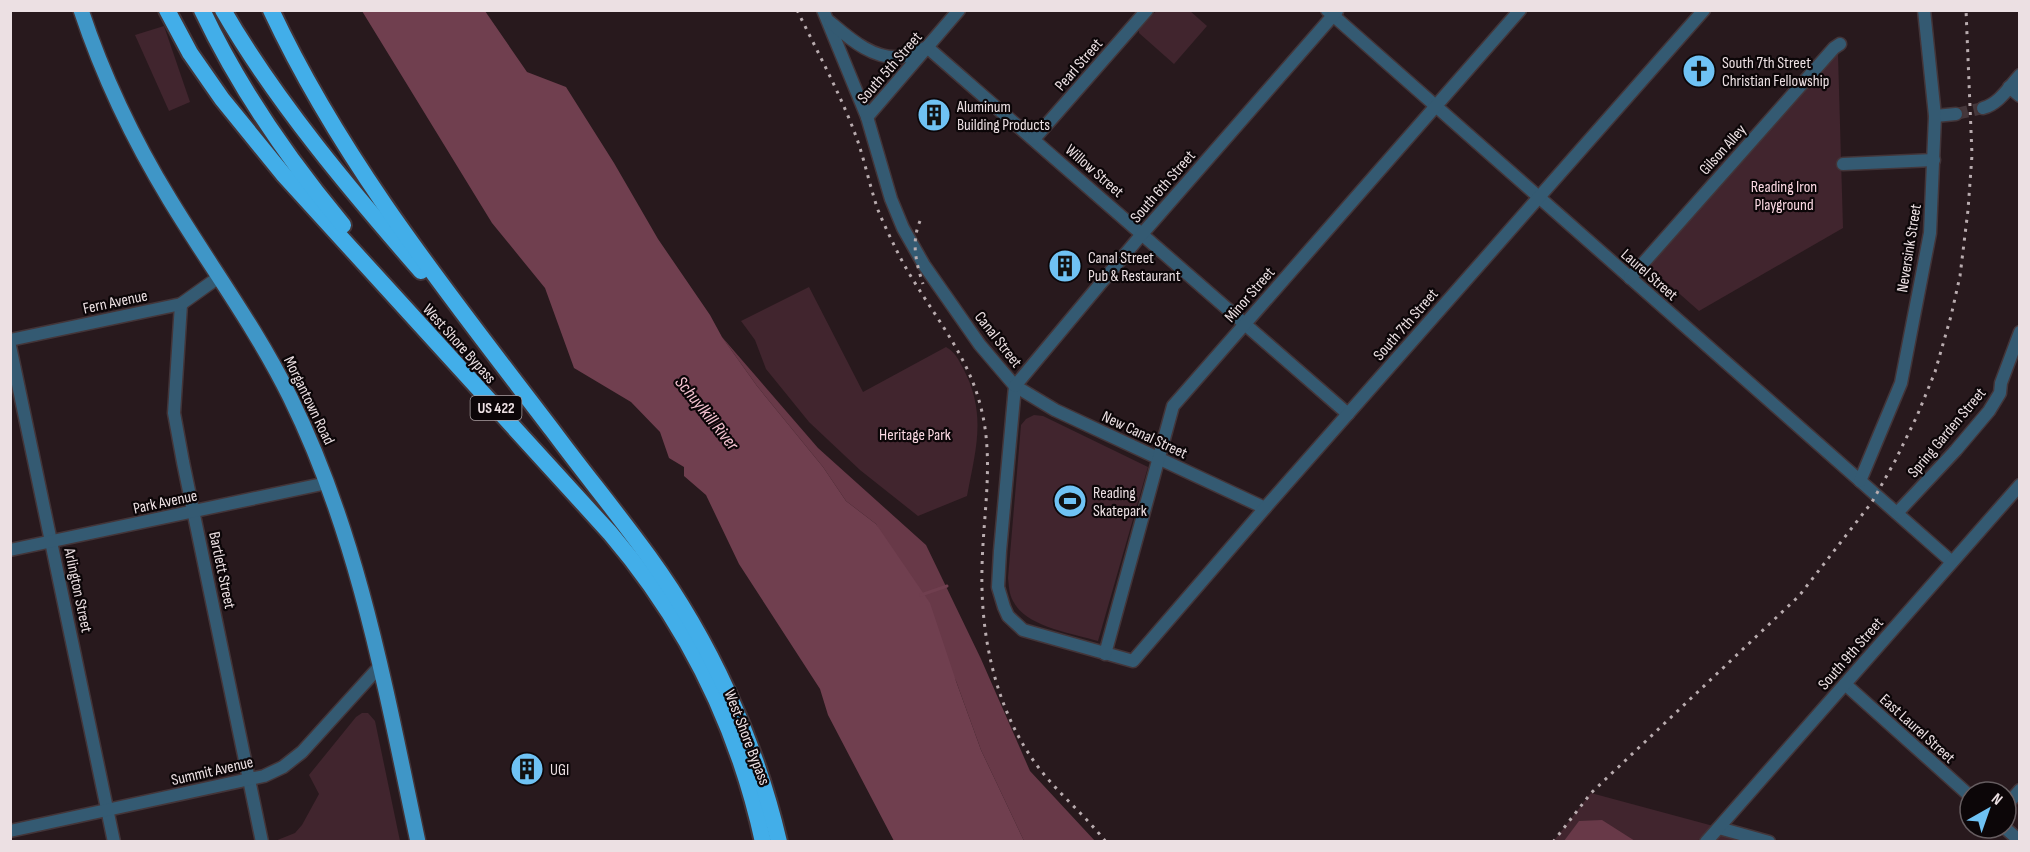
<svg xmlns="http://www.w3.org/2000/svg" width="2030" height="852" viewBox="0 0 2030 852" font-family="'Sofia Sans Condensed',sans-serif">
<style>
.green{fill:#41252e}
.forest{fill:#683948}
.water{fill:#703f4f}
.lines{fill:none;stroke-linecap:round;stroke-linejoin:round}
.stream{stroke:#703f4f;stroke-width:3}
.minor-tunnel{stroke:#45373b;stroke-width:12;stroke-dasharray:12 6;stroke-linecap:butt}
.minor-casing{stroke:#433539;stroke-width:15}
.major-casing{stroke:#433539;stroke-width:18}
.highway-casing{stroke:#433539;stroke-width:20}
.minor{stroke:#345a72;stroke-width:12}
.major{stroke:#3f96c7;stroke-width:15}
.highway{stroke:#42aee9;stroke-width:16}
.rail{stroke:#b9acaf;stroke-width:3;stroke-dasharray:3 6;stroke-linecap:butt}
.labels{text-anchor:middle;stroke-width:4.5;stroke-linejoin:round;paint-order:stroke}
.shield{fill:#0c0608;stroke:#a99fa1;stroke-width:1.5}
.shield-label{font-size:15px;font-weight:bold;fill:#ece0e3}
.poi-label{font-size:16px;fill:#ece0e3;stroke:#0c0608;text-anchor:start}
.street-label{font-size:16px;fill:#ece0e3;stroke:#0c0608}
.park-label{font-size:16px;fill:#fcd9e3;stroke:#0c0608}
.water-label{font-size:18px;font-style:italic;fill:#f6c4d2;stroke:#0c0608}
</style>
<rect width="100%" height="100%" fill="#28191d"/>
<!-- green -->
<g class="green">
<path d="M1156,11H1190L1207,26L1174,64L1139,33V30Z"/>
<path d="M164,26L190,102L169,111L135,35Z"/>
<path d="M1836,54L1838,55L1843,228L1699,311L1647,265Z"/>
<path d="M809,287L863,392L946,347C955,352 958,359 963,368C987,414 976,448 967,496L918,516L860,470L809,422L766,369L755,340L741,321Z"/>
<path d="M1034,415L1043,416L1148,467L1098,641C1072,633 1026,627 1013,601C1009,594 1009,586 1008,578L1021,425L1026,419Z"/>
<path d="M362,713H368L375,721L400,841H275L295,833L302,825L319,794L309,775L356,717Z"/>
<path d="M1591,793L1769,841L1553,842Z"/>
</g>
<!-- forest -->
<g class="forest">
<path d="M722,337L818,448L926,545L981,659L1030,771L1095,841H1024L981,750L956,681L876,524L846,501L823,467L757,386Z"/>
<path d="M1602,820L1635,841H1564L1579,821Z"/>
</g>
<!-- water -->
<path class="water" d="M362,11H485L527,72L566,87L614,163L658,239L710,315L722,337L757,386L823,467L846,501L876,524L930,603L956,681L981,750L1024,841H894L828,715L820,689L739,564L706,495L684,476V467L669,458L660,432L631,402L574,368L545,288L492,223Z"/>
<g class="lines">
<!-- stream -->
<path class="stream" d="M921,595L947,586"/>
<!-- minor-tunnel -->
<path class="minor-tunnel" d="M1956,114L1983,108"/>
<!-- minor casing -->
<g class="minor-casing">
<g id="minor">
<path d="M823,10L867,117L891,199L903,228L924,265L980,345L1015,386L1055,410L1265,508"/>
<path d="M1327,10L1952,562"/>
<path d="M830,22C849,38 873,60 901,57C910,56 919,51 927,47L1348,414"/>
<path d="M2009,87L2020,96"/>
<path d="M1983,108C1999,104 2009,87 2020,75"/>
<path d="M1935,116L1956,114"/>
<path d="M867,117L959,10"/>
<path d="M1034,139L1147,10"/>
<path d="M1843,164L1934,160"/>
<path d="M1630,278L1834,48L1840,44"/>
<path d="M181,304L174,413L183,462L262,842"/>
<path d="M10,340L181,304L219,277"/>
<path d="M10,346L114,842"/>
<path d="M1015,386L1000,551L998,587L1004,607L1008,616L1023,630L1133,661L1265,508L1704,10"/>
<path d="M1015,386L1142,234L1337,11"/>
<path d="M1860,481L1901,383L1930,233L1935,116L1924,10"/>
<path d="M1897,513L1956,450L1989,411L2000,393L2001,383L2020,332"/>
<path d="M10,550L327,483"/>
<path d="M1105,654L1173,406L1520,10"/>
<path d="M1845,684L1970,796"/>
<path d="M2006,806L2020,790"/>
<path d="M1719,828L1769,842"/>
<path d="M2005,828L2020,841"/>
<path d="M10,831L264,776L283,767L302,752L380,666"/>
<path d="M1706,842L2020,485"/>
</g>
</g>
<!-- major casing -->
<g class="major-casing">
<path id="major" d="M81,10C103,76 134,141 170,200C210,266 256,328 290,397C359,537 386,691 418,842"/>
</g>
<!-- highway casing -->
<g class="highway-casing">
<g id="highway">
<path d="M167,10L190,53L222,99L283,174L610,533C686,622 738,727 763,842"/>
<path d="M202,10C239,88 288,159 343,225"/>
<path d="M223,10C276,102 352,192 421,271"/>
<path d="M271,10C343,164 451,297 553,431C584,473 618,514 649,557C710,641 755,740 779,842"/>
</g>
</g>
<!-- minor -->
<use href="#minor" class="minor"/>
<!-- major -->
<use href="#major" class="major"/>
<!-- highway -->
<use href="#highway" class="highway"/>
<!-- rail -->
<g class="rail">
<path d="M797,10C818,53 841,95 857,139C865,162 870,187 878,210C883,222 889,235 895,247C920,300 965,346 980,404C995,458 983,513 982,568C980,641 998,721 1047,778C1066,800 1088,819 1106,842"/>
<path d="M920,221C911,242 916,263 923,284"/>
<path d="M1553,842L1591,793L1799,596L1872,502L1895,461L1917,416L1935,372L1951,316L1960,276L1968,210L1972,155L1966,10"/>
</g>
</g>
<!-- icons -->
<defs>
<g id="church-disc" transform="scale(1.725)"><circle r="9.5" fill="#6fc2f4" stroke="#0c0608"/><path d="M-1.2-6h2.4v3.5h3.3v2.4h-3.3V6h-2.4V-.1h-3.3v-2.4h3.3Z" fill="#111"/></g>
<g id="building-disc" transform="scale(1.725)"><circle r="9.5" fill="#6fc2f4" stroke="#0c0608"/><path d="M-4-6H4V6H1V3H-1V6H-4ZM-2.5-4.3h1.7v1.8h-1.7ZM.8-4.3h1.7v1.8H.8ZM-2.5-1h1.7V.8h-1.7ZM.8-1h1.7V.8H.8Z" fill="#111"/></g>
<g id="stadium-disc" transform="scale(1.725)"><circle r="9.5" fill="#6fc2f4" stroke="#0c0608"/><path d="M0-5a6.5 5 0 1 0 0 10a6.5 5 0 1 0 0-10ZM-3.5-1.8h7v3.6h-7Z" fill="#111"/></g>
</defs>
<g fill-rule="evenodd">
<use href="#church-disc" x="1699" y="71"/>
<use href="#building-disc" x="934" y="115"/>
<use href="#building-disc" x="1065" y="266"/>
<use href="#stadium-disc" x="1070" y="501"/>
<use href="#building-disc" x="527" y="769"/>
</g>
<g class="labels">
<!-- shield labels -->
<rect class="shield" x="470.5" y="396" width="51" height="24" rx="4.5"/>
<g class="shield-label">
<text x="496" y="413">US 422</text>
</g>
<!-- poi labels -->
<g class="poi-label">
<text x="1722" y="68">South 7th Street<tspan x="1722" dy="18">Christian Fellowship</tspan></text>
<text x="957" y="112">Aluminum<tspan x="957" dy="18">Building Products</tspan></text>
<text x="1088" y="263">Canal Street<tspan x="1088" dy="18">Pub &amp; Restaurant</tspan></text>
<text x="1093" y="498">Reading<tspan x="1093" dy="18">Skatepark</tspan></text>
<text x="550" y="775">UGI</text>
</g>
<!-- street labels -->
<g class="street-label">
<text transform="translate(1078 64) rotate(-49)" y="6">Pearl Street</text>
<text transform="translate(889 67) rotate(-49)" y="6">South 5th Street</text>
<text transform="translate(1722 149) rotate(-48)" y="6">Gilson Alley</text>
<text transform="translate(1095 170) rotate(41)" y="6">Willow Street</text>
<text transform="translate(1162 186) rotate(-49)" y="6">South 6th Street</text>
<text transform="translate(1908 248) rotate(-81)" y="6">Neversink Street</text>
<text transform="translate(1650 274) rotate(41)" y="6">Laurel Street</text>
<text transform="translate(1249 294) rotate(-49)" y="6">Minor Street</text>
<text transform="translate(115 301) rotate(-12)" y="6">Fern Avenue</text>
<text transform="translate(1405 324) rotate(-49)" y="6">South 7th Street</text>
<text transform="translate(999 339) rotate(52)" y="6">Canal Street</text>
<text transform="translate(460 343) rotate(48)" y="6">West Shore Bypass</text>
<text transform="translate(310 400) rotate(64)" y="6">Morgantown Road</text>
<text transform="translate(1946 432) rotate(-50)" y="6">Spring Garden Street</text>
<text transform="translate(1145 434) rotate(25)" y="6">New Canal Street</text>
<text transform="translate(165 501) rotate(-12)" y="6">Park Avenue</text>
<text transform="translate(223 570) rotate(78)" y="6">Bartlett Street</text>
<text transform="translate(79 590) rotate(78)" y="6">Arlington Street</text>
<text transform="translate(1850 653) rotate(-49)" y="6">South 9th Street</text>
<text transform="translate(1918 728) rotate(42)" y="6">East Laurel Street</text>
<text transform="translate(748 737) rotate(69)" y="6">West Shore Bypass</text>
<text transform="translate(212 770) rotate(-13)" y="6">Summit Avenue</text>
</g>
<!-- park labels -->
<g class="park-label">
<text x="1784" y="192">Reading Iron<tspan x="1784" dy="18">Playground</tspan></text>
<text x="915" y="440">Heritage Park</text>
</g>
<!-- water labels -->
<g class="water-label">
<text transform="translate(707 413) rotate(51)" y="6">Schuylkill River</text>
</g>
</g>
<!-- border -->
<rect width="2030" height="852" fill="none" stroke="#ece0e3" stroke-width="24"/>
<!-- north arrow -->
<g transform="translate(1988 810) rotate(40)"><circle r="28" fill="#0c0608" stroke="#665d60" stroke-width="1.5"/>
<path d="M0-4.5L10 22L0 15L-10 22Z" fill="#6fc2f4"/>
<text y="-9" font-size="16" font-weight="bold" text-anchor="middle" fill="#ece0e3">N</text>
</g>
</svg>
